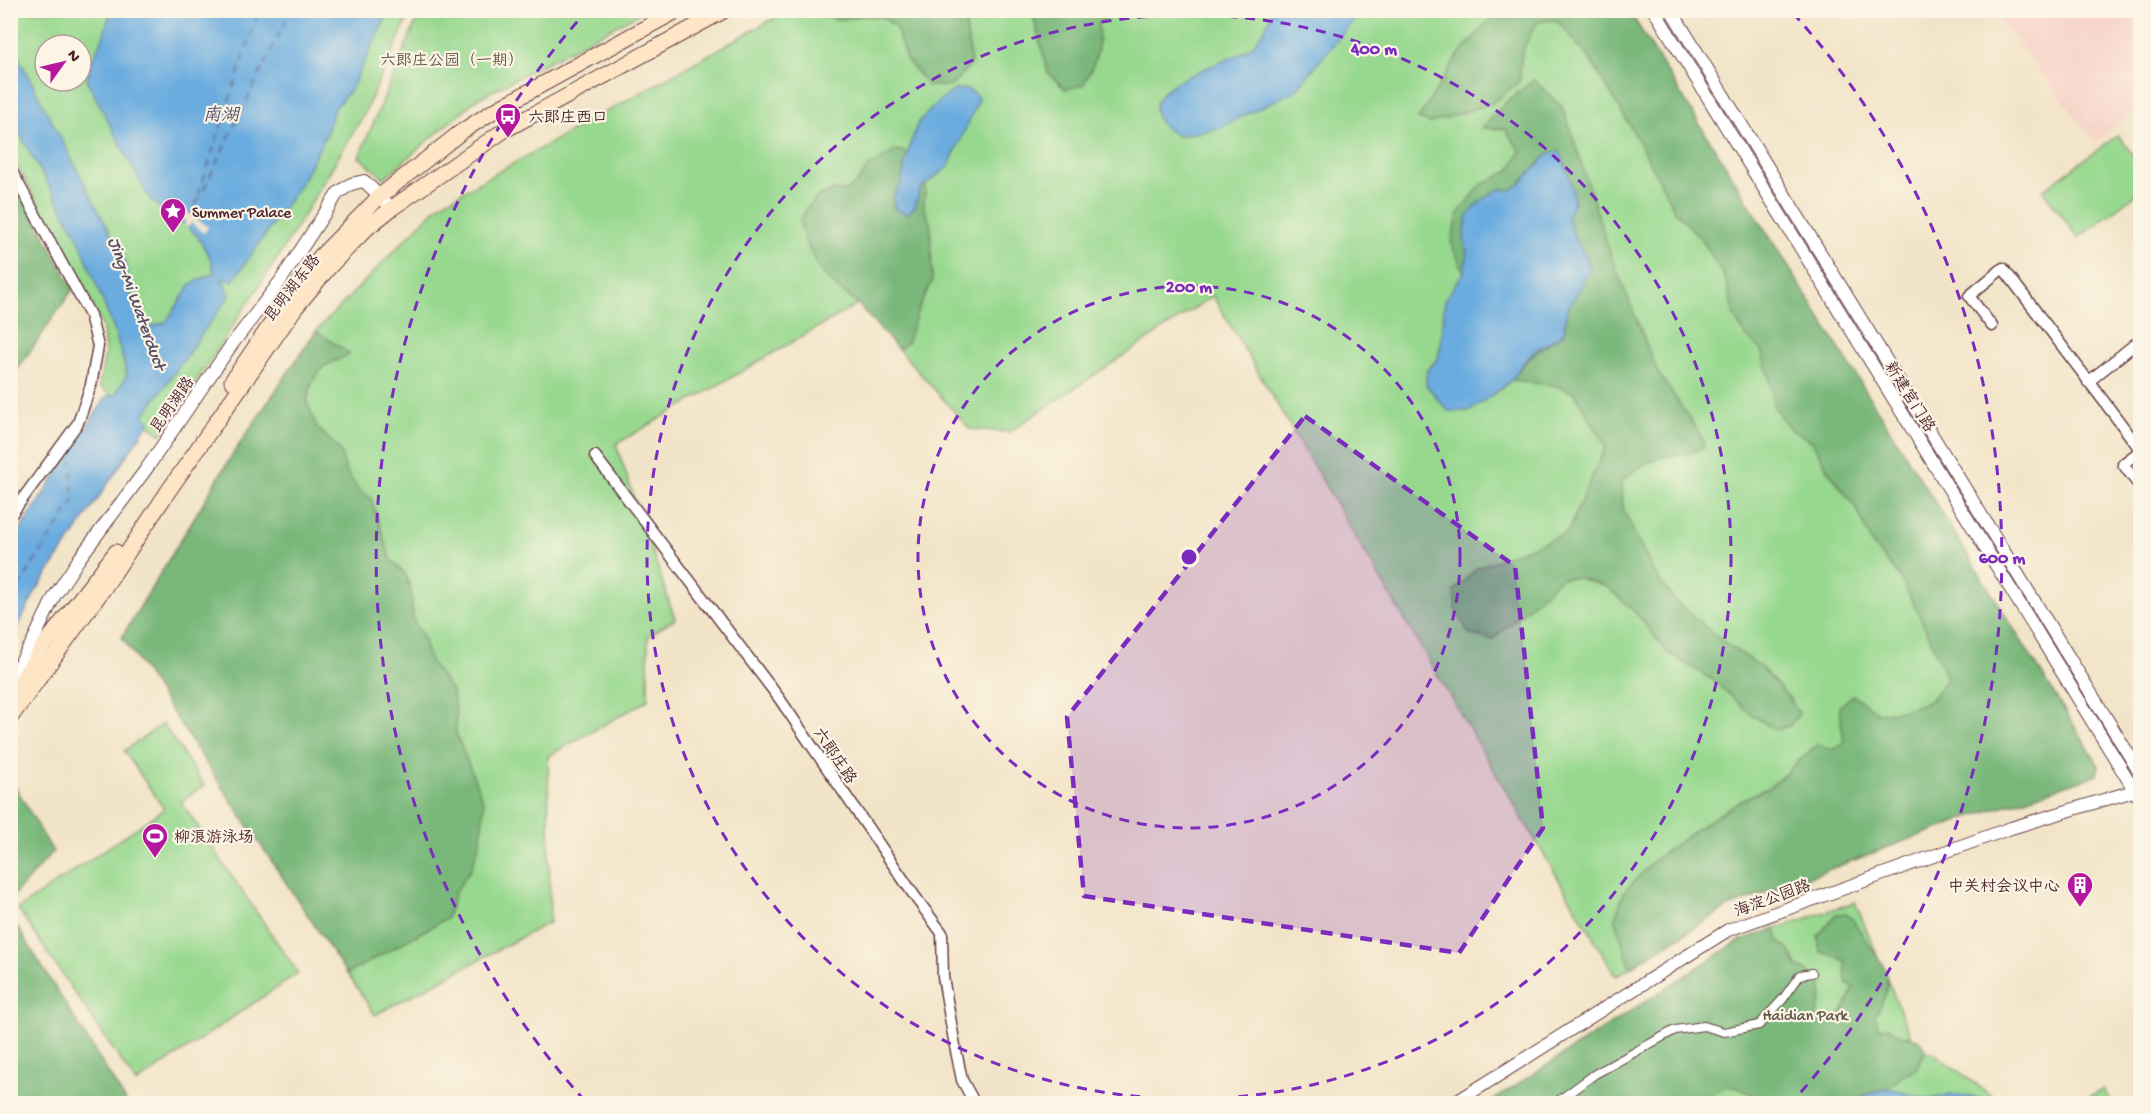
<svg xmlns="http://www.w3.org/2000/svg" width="2151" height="1114" viewBox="0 0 2151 1114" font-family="'Gochi Hand','LXGW WenKai TC',sans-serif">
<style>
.built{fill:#f7d1c6}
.green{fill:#97d88f;stroke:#707c5d;stroke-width:1.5;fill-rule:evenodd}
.forest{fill:#79b87a;stroke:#626c52;stroke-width:1.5}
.water{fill:#6bacdf;stroke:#5a6685;stroke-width:1.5}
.pier{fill:#f2e4c8}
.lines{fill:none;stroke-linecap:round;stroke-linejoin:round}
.ferry{stroke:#56506a;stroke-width:1.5;stroke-dasharray:8 6;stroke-linecap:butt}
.pedestrian-casing{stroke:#633d43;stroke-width:10}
.minor-casing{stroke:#633d43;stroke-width:13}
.tertiary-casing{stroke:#633d43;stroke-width:14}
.secondary-casing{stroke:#633d43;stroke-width:17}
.pedestrian{stroke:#fff;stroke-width:8}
.minor{stroke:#fff;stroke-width:10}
.tertiary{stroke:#fff;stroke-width:12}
.secondary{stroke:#fee5c5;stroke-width:15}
.marked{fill:#7b2cbf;fill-opacity:0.2;stroke:#7b2cbf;stroke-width:4.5;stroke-dasharray:12 8;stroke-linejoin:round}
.ring{fill:none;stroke:#7b2cbf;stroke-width:3;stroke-dasharray:10 8}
.labels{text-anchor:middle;stroke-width:4.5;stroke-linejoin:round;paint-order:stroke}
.park-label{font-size:16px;fill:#615649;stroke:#fcf5e5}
.poi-label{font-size:16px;fill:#4a1f2b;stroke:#fcf5e5;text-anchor:start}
.street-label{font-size:16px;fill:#4a1f2b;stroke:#fcf5e5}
.water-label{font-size:18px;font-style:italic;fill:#56506a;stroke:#fcf5e5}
.centre{fill:#7b2cbf;stroke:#fcf5e5;stroke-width:3}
.ring-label{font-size:18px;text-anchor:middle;font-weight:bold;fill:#7b2cbf;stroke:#fcf5e5;stroke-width:4.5;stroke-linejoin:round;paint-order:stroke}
</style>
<rect width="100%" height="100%" fill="#fcf5e5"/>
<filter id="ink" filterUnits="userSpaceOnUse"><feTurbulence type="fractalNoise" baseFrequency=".0167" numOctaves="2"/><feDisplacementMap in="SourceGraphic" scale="12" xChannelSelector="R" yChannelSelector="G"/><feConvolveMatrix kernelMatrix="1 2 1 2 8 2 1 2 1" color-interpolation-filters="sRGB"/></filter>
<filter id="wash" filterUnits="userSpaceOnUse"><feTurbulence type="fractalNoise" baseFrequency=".008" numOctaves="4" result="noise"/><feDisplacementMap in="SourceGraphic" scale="24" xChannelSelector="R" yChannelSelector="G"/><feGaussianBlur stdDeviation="1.35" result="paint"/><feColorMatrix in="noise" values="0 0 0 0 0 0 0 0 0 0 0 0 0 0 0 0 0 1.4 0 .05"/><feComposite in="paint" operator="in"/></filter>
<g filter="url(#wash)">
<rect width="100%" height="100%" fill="#f2e4c8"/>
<!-- built -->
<path class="built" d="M1993,11H2140V106L2095,142Z"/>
<!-- green -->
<g class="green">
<path d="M421,10H644V11L477,99L384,178L359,157Z"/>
<path d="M10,11H411L363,116L279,256L161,435L99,386L105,353L103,328L82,283L11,155ZM45,45H81V81H45Z"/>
<path d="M787,11H1629L2099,766L2097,775L1966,818L1728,907L1616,976L1213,296L1009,432L970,429L858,304L616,444L675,619L648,636V700L548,756L550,922L375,1015L122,637L231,457L316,331L439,205Z"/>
<path d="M2118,135L2140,165V191L2078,238L2043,190Z"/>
<path d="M163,724L204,785L181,802L298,973L136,1083L18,909L164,809L124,751Z"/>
<path d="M1855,902L1916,1049L1934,1053L2001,1103L1487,1104L1739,941Z"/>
<path d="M2103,1089L2112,1103H2077Z"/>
</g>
<!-- forest -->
<g class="forest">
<path d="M817,11H964L971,64L951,86H928L906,59L896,28L883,17L864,16L836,20Z"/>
<path d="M1032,11H1119L1098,23C1101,49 1095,64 1083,85L1065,89L1048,73Z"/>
<path d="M1489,11H1629L2099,766L2097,775L1966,818L1728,907L1630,967L1615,918L1624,892L1654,860L1705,823L1745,798L1770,787L1818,744L1831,750L1844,743L1839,707L1853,695L1878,713L1903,710L1930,701L1947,678L1926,629L1901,579L1872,543L1857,510L1828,470L1812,441L1791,430L1774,407L1769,378L1761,350L1747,337L1734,317L1725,278L1703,241L1675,211L1637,138L1590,59L1557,20L1538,22C1524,44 1519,55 1520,81L1492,103L1431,123L1418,119L1457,57L1490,19Z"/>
<path d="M1534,80L1562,107L1570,128L1611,256L1658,373L1701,435L1704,446C1690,457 1675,453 1659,458C1644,463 1634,471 1622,481L1623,509L1654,573L1676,602L1725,643L1760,666L1790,699L1799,714L1789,726L1776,730L1753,716L1713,680L1667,652L1637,614L1607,587L1578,578H1561L1492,640L1469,634L1456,610L1454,591L1477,568L1567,533L1606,446L1575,393L1557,386L1512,380C1530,353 1538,351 1564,333L1567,310L1585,278L1587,258L1576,242L1567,217L1574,202L1566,164L1549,153L1520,184L1511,190L1499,189L1464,235L1467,256L1464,272L1451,243L1459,212L1481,185L1509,171L1521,152L1505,129L1482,128L1507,101Z"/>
<path d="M897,150L908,153L901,184L893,198L895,209L917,197L920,189L925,186L924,207L931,226L932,281L918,310L907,343L898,349L858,304L834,285L819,269L803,236L800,221L807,208L820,195L834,190L846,191L856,184L868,167Z"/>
<path d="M10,171L73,289L11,379H10Z"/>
<path d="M316,331L350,354L323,367L312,382L307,402L317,427L340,450L346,471L358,489L371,498L391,560L405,573L411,591L413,620L422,634L430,661L452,691L456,713V733L484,803L481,839L471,869L455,892L447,918L347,974L122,637L231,457Z"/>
<path d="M11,779L53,852L11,898H10Z"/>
<path d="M1846,913C1857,921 1857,929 1865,939C1887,970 1897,978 1875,1016L1879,1029L1888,1027C1892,1029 1897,1034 1902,1035C1916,1040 1918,1034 1926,1051L1915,1070L1903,1075L1888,1088L1863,1096L1856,1103H1764L1743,1089L1727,1086L1707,1095L1686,1096L1674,1103L1487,1104L1739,941L1776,929L1778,941L1789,949L1797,966C1827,980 1826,987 1816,1016L1821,1023H1834L1844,1009L1854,988L1846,982L1845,962L1838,957L1820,952L1818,936L1836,914Z"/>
<path d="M10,917H11L127,1103H11Z"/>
</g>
<!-- water -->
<g class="water">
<path d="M111,11H389L351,89L334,109L326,135L300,185L233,281L222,279L230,295L144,415L150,421L36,591L11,640V544L107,396L115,395L127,375L116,335L78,237L11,119V43L125,261L133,302L150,327L166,322L191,284L214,273L211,259L198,237L188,227L150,200L87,81L90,65L103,37Z"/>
<path d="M1273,11H1361L1296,90L1219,128L1178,136C1172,132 1164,128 1160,122C1133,83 1228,65 1248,49C1259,40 1268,23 1273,11Z"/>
<path d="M966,89L974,93L979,99L948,167L920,189L915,207L907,214L895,209L893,198L901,184L906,159L917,124L939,101L955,90Z"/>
<path d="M1559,151C1565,163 1576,189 1573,203C1572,208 1569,213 1567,217L1576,242L1587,258L1590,270L1567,310L1564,333L1536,350L1523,363L1512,380L1470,411H1448L1426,385L1427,370L1438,359L1441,343L1445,299L1464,272L1467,256L1464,235L1468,215L1483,199L1499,189L1511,190L1520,184L1549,153Z"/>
<path d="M1888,1088L1930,1100L1950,1094L1984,1099L1990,1103H1856L1863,1096Z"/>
</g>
<!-- pier -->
<path class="pier" d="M175,204L208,227L204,233L191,223L188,227L184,225L186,221L171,210Z"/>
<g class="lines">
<!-- ferry -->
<g class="ferry">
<path d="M194,208L259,10"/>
<path d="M191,215L291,10"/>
<path d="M10,600L74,501L70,454"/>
</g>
</g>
</g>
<g filter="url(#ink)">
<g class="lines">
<!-- pedestrian casing -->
<g class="pedestrian-casing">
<path id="pedestrian" d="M1554,1104L1595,1074L1675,1030L1704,1026L1724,1032L1759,1025L1783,999L1800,975L1812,973"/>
</g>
<!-- minor casing -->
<g class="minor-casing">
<g id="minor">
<path d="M10,168L90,315L98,346L91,385L78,423L10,516"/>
<path d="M1992,326L1969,296L2003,268L2140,449"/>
<path d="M2088,382L2140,340"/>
<path d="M2140,451L2123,464L2140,487"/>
<path d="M595,456L779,698L916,898L942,933L943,977L955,1046L962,1080L975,1104"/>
</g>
</g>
<!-- tertiary casing -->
<g class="tertiary-casing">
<g id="tertiary">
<path d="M1654,10L2140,799"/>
<path d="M1671,10L2140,773"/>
<path d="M10,680L32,643L54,597L79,559L147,468L230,347L279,283L338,193L351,184L364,181L392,208"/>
<path d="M1453,1104L1728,930L2011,828L2140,789"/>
</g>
</g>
<!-- secondary casing -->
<g class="secondary-casing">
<g id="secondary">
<path d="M232,381L288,299L320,257L380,196L461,132L492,112L678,10"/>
<path d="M10,698L45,644L116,552"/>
<path d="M10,718L104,588L169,490L296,307L330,266L367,228L392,208L503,131L725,10"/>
</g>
</g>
<!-- pedestrian -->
<use href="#pedestrian" class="pedestrian"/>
<!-- minor -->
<use href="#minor" class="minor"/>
<!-- tertiary -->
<use href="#tertiary" class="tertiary"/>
<!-- secondary -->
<use href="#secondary" class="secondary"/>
</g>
</g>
<!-- marked area -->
<path class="marked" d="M1305,416L1515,566L1543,828L1459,953L1084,896L1067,717Z"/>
<!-- distance rings -->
<g class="ring">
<circle cx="1189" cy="557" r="271"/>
<circle cx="1189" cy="557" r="542"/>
<path d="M585 1101A813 813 0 0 1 585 13M1793 13A813 813 0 0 1 1793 1101"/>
</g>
<!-- icons -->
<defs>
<g id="bus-pin" transform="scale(1.35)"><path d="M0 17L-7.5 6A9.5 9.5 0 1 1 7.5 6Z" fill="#b5179e" stroke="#fcf5e5"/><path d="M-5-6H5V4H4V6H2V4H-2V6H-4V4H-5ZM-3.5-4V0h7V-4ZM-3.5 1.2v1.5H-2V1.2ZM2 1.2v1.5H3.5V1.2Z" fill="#fff"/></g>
<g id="sight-pin" transform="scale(1.35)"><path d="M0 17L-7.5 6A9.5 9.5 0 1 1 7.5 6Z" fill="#b5179e" stroke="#fcf5e5"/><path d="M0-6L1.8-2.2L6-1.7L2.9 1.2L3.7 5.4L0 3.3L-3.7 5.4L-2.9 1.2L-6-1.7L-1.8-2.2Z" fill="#fff"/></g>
<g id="stadium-pin" transform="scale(1.35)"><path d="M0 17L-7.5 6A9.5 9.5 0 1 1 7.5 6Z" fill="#b5179e" stroke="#fcf5e5"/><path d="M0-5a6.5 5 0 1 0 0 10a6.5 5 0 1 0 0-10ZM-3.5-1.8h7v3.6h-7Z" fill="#fff"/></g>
<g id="building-pin" transform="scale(1.35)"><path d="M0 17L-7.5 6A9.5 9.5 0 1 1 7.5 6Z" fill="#b5179e" stroke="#fcf5e5"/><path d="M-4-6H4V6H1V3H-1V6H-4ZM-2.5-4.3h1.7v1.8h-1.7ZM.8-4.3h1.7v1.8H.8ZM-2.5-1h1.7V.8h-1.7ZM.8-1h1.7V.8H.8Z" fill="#fff"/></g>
</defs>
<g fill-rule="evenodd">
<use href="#bus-pin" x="508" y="116"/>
<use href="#sight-pin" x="173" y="211"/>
<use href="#stadium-pin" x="155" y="836"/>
<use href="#building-pin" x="2080" y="885"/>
</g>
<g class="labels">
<!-- park labels -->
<g class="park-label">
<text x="452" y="65">六郎庄公园（一期）</text>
<text x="1805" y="1020">Haidian Park</text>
</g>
<!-- poi labels -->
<g class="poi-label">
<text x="528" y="122">六郎庄西口</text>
<text x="192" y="217">Summer Palace</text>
<text x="174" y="842">柳浪游泳场</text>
<text x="2060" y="891" text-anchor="end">中关村会议中心</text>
</g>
<!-- street labels -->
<g class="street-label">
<text transform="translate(291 287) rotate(-52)" y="6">昆明湖东路</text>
<text transform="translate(1911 396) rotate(58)" y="6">新建宫门路</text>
<text transform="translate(171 404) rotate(-55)" y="6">昆明湖路</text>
<text transform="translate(836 755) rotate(56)" y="6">六郎庄路</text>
<text transform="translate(1772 897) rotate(-20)" y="6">海淀公园路</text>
</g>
<!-- water labels -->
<g class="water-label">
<text x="221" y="120">南湖</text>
<text transform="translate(138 303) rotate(70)" y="6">Jing-Mi Waterduct</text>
</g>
</g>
<circle cx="1189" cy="557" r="9" class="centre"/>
<g class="ring-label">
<text x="1374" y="54">400 m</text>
<text x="1189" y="292">200 m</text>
<text x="2002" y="563">600 m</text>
</g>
<!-- margin -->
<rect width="2151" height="1114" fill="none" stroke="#fcf5e5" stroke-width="36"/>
<!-- north arrow -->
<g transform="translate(63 63) rotate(56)"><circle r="28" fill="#fcf5e5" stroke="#b59f9b" stroke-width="1.5"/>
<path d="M0-4.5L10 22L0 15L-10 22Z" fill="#b5179e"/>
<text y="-9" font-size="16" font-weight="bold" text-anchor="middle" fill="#4a1f2b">N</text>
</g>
</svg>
